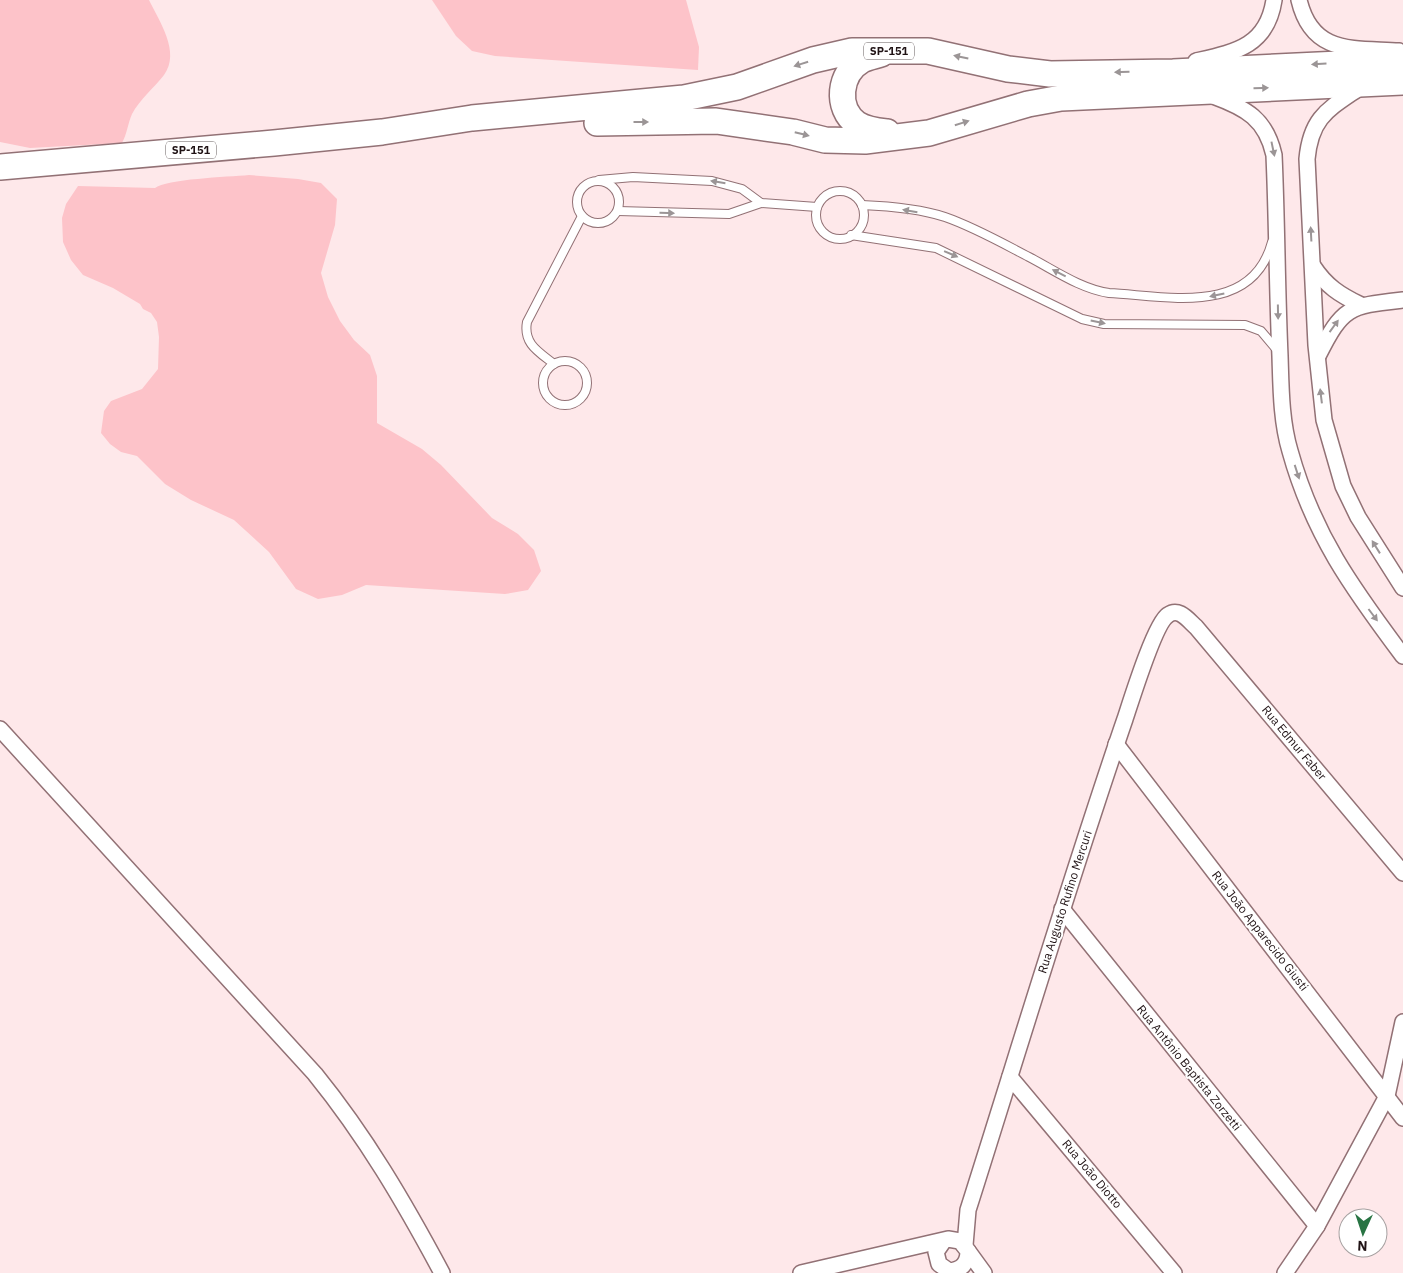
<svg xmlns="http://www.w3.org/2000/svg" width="1403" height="1273" viewBox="0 0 1403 1273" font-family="'IBM Plex Sans',sans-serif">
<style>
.green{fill:#fdc3c9}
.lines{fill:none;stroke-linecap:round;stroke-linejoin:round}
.service-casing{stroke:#927175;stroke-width:10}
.minor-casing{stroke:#927175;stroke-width:18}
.primary-casing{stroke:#927175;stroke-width:28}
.service{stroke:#fff;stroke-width:8}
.minor{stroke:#fff;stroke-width:15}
.primary{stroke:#fff;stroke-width:25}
.oneway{fill:#9b9596}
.labels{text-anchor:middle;stroke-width:4;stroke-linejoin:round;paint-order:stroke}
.shield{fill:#fff;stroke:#635a5b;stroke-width:1}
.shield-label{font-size:11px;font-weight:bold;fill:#201315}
.street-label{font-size:12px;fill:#201315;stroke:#fff}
</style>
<rect width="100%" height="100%" fill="#fee8ea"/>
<!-- green -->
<g class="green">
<path d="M0,0H149C159,21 181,52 164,75C154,88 140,99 132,114C128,123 127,134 122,143L30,148L0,142Z"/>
<path d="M432,0H686L699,47L698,70L495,56L472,51L456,36Z"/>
<path d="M249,175L298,179L321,183L337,199L335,225L321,273L328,297L340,321L354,340L370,355L377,376V423L422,449L441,465L492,518L518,534L534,550L541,571L528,590L505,594L366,585L342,595L318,599L296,589L269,552L234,520L191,500L165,484L137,456L121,452L110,444L101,433L104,411L111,401L142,389L158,369L159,337L157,322L151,313L143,309L140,304L113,288L83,275L71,260L63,242L62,218L66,204L78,186L155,188C166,179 227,177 249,175Z"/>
</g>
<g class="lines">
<!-- service casing -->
<g class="service-casing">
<g id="service">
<path d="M599,180L633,177L712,181L742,189L761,203L817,207"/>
<circle cx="598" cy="202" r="21"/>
<circle cx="840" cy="215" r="24"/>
<path d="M862,205C887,206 921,209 945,217C974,227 1002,243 1029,257C1054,270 1081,289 1109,293C1167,296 1252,317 1272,242"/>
<path d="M618,211L729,214L761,203"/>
<path d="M851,235L936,248L1082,319L1104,324L1245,325L1261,331L1277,350"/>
<circle cx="565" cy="383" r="22"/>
<path d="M554,364C539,352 523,344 527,322L582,216"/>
</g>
</g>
<!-- minor casing -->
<g class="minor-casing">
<g id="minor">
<path d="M1299,0C1312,55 1353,48 1399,51"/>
<path d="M1196,61C1236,52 1267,46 1274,0"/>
<path d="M1362,86C1329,109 1311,116 1307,159L1316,345L1324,420L1343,486L1358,517L1403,588"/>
<path d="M1213,96C1246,108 1266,119 1274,155C1277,222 1277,289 1280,356C1281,387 1281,421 1290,451C1313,534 1352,588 1403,656"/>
<path d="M1313,266C1326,286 1340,295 1361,305"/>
<path d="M1318,356C1343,306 1349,306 1403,300"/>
<path d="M0,729L315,1074C366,1137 404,1202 442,1273"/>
<path d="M1116,744L1403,1118"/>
<path d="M1062,909L1317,1226"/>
<path d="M1010,1077L1174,1273"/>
<path d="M965,1245L968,1210C1020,1046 1069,882 1125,719C1131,701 1155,623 1168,615C1179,607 1188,620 1196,627L1403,873"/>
<path d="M968,1251L984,1273"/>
<path d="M801,1273L948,1239L960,1241L968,1251C968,1263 962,1270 949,1271L939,1264L936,1252L943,1242"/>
<path d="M1285,1273L1317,1226L1387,1096L1403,1022"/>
</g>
</g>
<!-- primary casing -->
<g class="primary-casing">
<g id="primary">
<path d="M881,54C875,56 868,57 862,60C839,73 835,108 857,124C866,130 877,131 887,132"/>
<path d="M597,123L716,121L793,132L825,140L865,141L929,133L1028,104L1061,98L1403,82"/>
<path d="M0,167L274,143L382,132L472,118L684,98L737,87L813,60L852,51H928L1008,69L1050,74L1173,72L1403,61"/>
</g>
</g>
<!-- service -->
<use href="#service" class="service"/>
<!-- minor -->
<use href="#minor" class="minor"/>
<!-- primary -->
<use href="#primary" class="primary"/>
</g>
<!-- one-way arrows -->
<defs><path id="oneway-solid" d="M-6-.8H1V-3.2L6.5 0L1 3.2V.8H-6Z" transform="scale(1.25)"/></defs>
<g class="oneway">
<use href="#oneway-solid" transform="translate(961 57) rotate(-168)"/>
<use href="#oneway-solid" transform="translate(801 64) rotate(162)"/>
<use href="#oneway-solid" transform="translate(1319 64) rotate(177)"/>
<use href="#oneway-solid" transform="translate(1122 72) rotate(178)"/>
<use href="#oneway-solid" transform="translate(1261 88) rotate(-2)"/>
<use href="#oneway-solid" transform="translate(641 122)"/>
<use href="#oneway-solid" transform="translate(962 123) rotate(-17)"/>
<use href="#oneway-solid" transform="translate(802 134) rotate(14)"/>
<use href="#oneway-solid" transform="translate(1273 149) rotate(78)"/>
<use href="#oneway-solid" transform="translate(718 182) rotate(-171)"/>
<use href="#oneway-solid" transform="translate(910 211) rotate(-170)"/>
<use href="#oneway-solid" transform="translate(667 213) rotate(1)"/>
<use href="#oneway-solid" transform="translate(1311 234) rotate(-93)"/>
<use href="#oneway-solid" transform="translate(951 254) rotate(23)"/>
<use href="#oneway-solid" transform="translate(1059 273) rotate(-153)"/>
<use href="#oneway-solid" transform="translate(1217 295) rotate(168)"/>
<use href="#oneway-solid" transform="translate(1278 312) rotate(89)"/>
<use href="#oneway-solid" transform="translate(1098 322) rotate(12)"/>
<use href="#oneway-solid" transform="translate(1334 326) rotate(-54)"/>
<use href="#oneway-solid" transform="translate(1321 396) rotate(-97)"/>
<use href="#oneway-solid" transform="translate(1297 472) rotate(72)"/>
<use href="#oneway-solid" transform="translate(1376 547) rotate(-122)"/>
<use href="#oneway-solid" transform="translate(1373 615) rotate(53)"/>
</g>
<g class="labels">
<!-- shield labels -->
<g class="shield">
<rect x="864" y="42.5" width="50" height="17" rx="4"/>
<rect x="166" y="141.5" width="50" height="17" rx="4"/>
</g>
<g class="shield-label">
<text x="889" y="55">SP-151</text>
<text x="191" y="154">SP-151</text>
</g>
<!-- street labels -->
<g class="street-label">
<text transform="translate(1294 743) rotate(50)" y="4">Rua Edmur Faber</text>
<text transform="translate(1065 902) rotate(-72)" y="4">Rua Augusto Rufino Mercuri</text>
<text transform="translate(1260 931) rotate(52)" y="4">Rua João Apparecido Giusti</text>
<text transform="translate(1189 1068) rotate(51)" y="4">Rua Antônio Baptista Zorzetti</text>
<text transform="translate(1092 1174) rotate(50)" y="4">Rua João Diotto</text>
</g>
</g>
<!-- north arrow -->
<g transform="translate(1363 1233) rotate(183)"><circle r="24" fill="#ffffff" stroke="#a6a1a1"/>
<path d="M0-4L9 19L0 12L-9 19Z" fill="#287443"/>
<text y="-8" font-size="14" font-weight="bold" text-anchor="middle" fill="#201315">N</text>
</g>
</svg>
